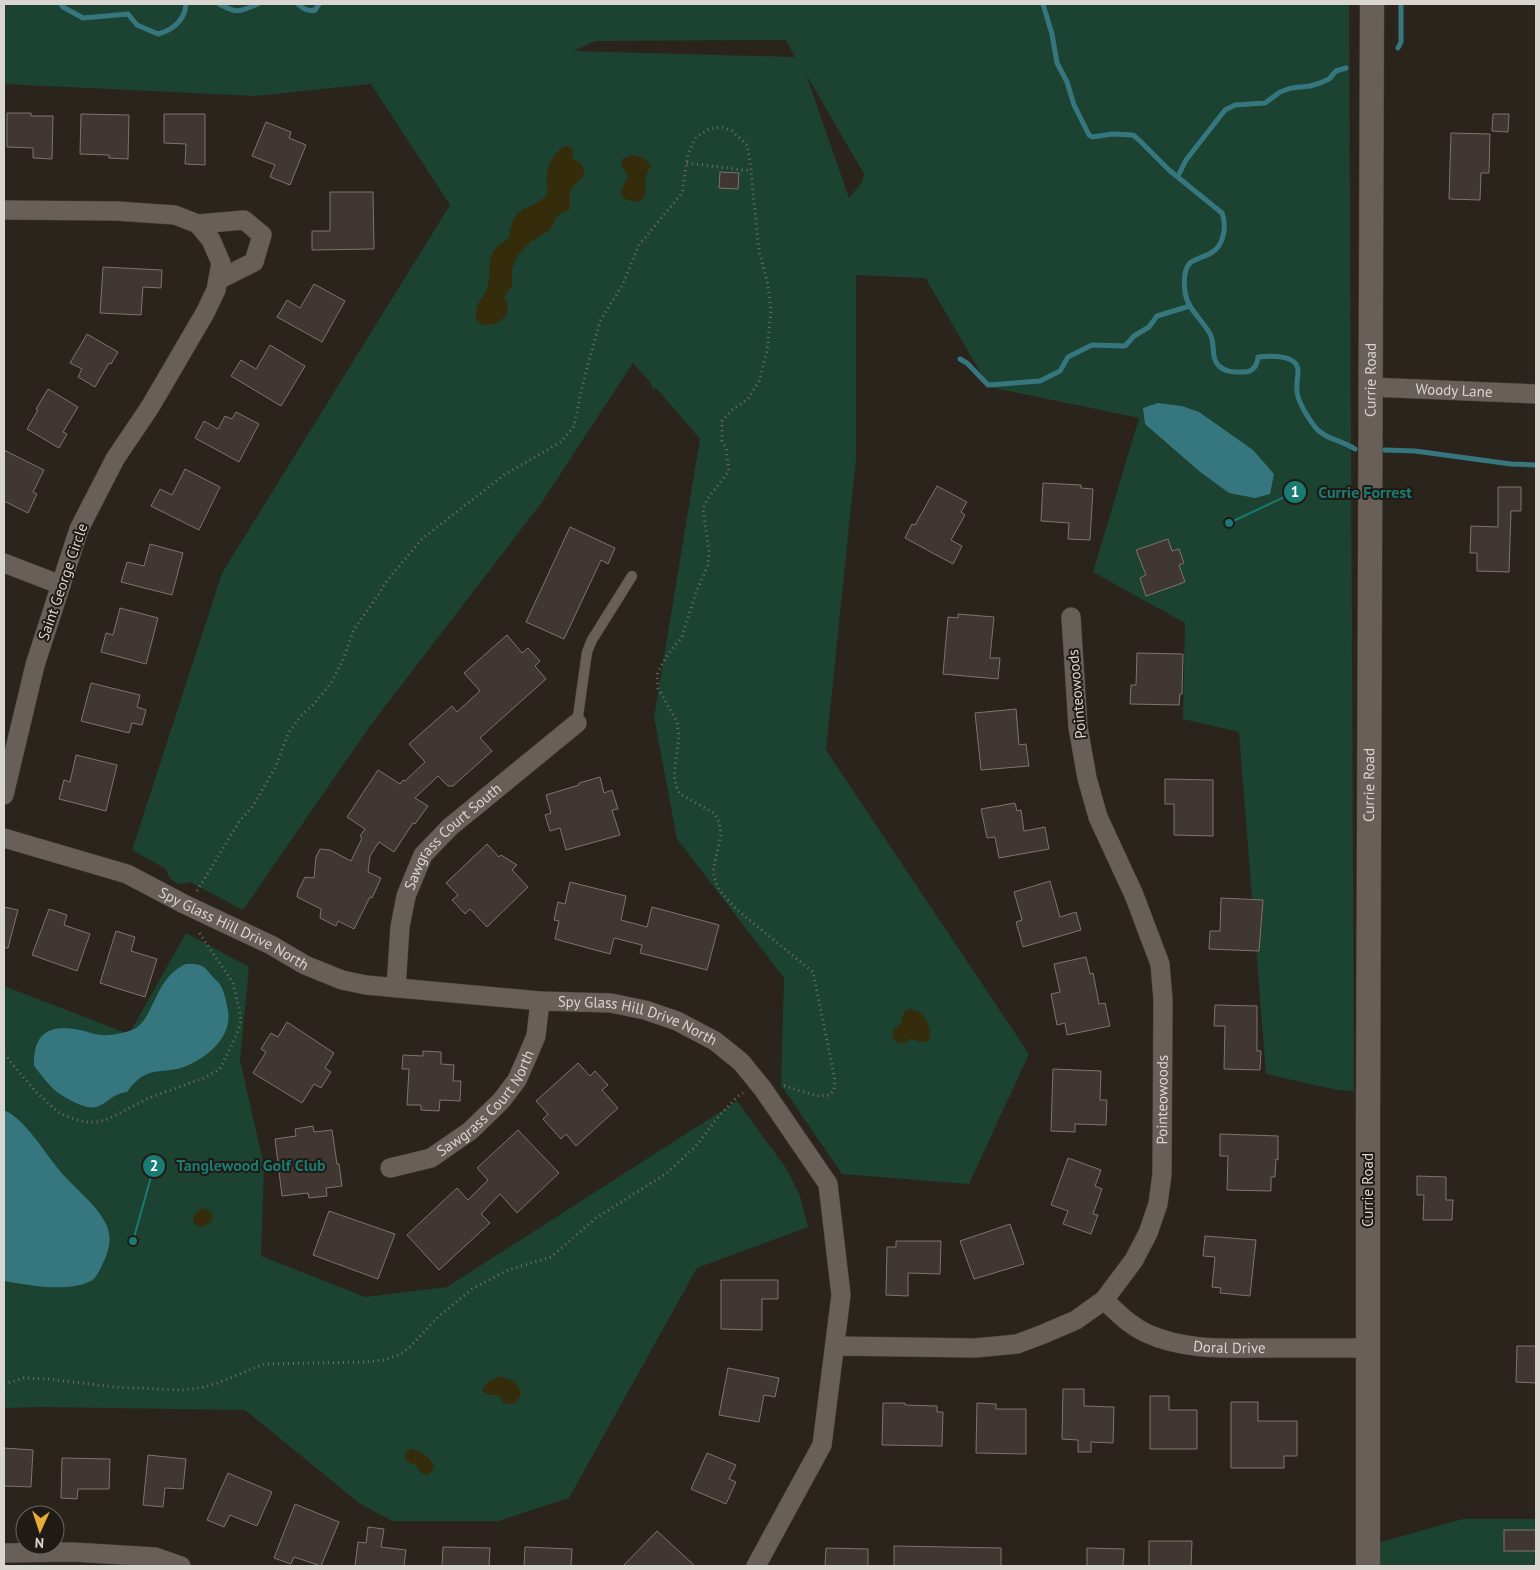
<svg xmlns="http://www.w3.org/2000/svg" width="1540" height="1570" viewBox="0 0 1540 1570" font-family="'PT Sans',sans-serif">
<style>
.green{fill:#1c4231;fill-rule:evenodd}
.sand{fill:#342c0b}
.water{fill:#36777f}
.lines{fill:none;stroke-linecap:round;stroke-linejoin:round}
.stream{stroke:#36777f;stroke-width:5}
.building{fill:#403733;stroke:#7e736f}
.service-casing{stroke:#46413b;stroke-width:11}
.minor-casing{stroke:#46413b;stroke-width:20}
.tertiary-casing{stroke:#46413b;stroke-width:25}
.path{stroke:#736e68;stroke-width:3;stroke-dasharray:1 4;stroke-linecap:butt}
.service{stroke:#675f58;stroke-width:10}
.minor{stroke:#675f58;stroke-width:19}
.tertiary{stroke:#675f58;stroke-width:24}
.labels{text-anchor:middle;stroke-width:4;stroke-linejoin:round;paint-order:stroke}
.street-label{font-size:15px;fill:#d9d5d0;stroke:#201a14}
.leader{fill:none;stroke:#197b73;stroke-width:2}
.callout-dot{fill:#197b73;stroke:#201a14;stroke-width:2}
.mark-label{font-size:15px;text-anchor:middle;font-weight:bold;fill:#fff}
.callout-label{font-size:16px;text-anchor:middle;font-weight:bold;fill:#197b73;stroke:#201a14;stroke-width:4;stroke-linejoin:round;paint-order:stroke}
</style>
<rect width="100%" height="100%" fill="#2a241d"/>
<!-- green -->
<g class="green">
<path d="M4,4H1349L1354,1091L1337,1090L1266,1074L1239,732L1183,719L1185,623L1093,572L1139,418L989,387L926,279L922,278L856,275V458L826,750L1029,1054L969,1184L842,1174L781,1085L784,978L677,839L654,717L700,439L656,388L653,390L650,382L633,363L542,502L370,726L243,910L190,882C179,887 169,882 166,869L132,850L222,573L450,205L371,84L255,96L4,84ZM786,40L795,57L573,51L596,41ZM806,74L864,174L862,182L849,198Z"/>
<path d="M186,933L249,967L240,1060L264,1166L261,1256L365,1297L447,1287L737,1101L786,1168L800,1196L808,1227L697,1268L569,1498L498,1521H392L359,1503L245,1410L41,1407L4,1408V986L129,1034Z"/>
<path d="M1463,1519H1536V1566H1370V1545Z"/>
</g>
<!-- sand -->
<g class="sand">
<path d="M564,146L570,147L573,152V160L580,162L584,170V175L572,188L570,192V209L557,216L550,230L529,243L517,256L512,269V286L504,297C514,314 500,326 483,325L477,321C472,303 485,299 488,285C491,274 487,263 492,254C495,247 503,243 509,238C516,201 521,216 545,197C548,191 547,187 547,181C546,166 553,155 564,146Z"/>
<path d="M633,155L643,158L650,164C649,171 646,174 645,180C644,185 646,188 645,193C643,206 630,202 622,197V189L628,176C626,169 619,168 622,159Z"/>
<path d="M908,1009C924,1009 931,1025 930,1039C923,1045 919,1041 911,1039C903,1045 899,1044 893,1038V1030L901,1024L904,1012Z"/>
<path d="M203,1208L212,1213V1220C208,1226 201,1228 195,1225L193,1218L197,1212Z"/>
<path d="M498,1377C510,1377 518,1382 521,1394L516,1403L504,1404L499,1395H489L482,1390L488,1382Z"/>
<path d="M411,1449C420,1451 432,1458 434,1467L431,1473C423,1477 420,1472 416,1465L407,1462L405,1455L407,1451Z"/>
</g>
<!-- water -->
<g class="water">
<path d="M1158,403L1182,406L1199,412L1253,450L1274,474L1270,494L1255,498L1229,493L1199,471L1145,424L1143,408Z"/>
<path d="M186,964C206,963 204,968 217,981C224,987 226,1001 228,1010C233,1038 205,1060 181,1068C170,1071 157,1070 147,1074C138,1078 132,1085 127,1092C111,1094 109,1103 96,1107C85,1110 66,1098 57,1092C48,1085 41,1074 34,1066C33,1033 49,1024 80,1030C87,1031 94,1035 102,1035C111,1036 123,1033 132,1030C154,1022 154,977 186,964Z"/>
<path d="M4,1110C25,1119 45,1153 60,1171C74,1188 94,1202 105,1222C112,1235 110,1247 105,1259C101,1266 98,1277 91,1281C67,1293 28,1285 4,1281Z"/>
</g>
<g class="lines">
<!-- stream -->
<g class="stream">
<path d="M61,4L63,7L83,18L128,14L137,25L158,34C173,30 185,20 186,4"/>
<path d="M219,4C238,14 238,12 258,4"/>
<path d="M298,4C303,9 308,12 315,10L319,4"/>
<path d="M1043,4L1052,34L1057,63L1067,82L1074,105L1089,135L1092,137L1113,134L1133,135L1139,140L1169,170L1222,213C1227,226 1224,246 1211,253C1204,257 1195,259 1190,263C1183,270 1184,284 1185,292C1187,309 1203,320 1210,334C1216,345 1210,357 1219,366C1227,373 1235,372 1244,372C1253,372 1257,366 1258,357C1269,356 1297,354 1298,370C1298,379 1295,388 1298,397C1301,406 1309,419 1315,427C1323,438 1343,441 1355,449"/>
<path d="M1398,48L1401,42V4"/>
<path d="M1178,176L1186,160L1225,110L1235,105L1265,103L1280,92L1291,88L1310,86L1320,83L1329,79L1336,71L1346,68"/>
<path d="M960,359L967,363L988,385L1040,381L1060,371L1068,357L1092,345L1125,346L1134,336L1149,327L1157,316L1190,306"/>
<path d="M1384,450L1415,451L1511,464L1536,465"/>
</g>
</g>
<!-- building -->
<g class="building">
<path d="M7,113H31V116H53L52,159L33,158V148L7,147Z"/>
<path d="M81,114L129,115L128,159L109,158V155L80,154Z"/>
<path d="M164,114H205V165L185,164L186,144L164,143Z"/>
<path d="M1493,114H1509L1508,132L1492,131Z"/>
<path d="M266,122L291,132L289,138L306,145L290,185L270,177L275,165L252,156Z"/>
<path d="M1451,133L1490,134L1489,173H1481L1480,200L1449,199Z"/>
<path d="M720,172L739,173L738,189L719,188Z"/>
<path d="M330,192H373L374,249L312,250V231H330Z"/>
<path d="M103,267L162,270L161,288L143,287L141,315L100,313Z"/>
<path d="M314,284L345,301L322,342L277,317L287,300L300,308Z"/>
<path d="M87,334L118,352L111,364L109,363L95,387L78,377L82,369L70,363Z"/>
<path d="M270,345L305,366L281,406L231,376L241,360L256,369Z"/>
<path d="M48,389L78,407L63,432L67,434L59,448L27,429L38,410L36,409Z"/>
<path d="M236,412L259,424L239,462L195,438L204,421L218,429L225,416L232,419Z"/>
<path d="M4,450L44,470L33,492L37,494L28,513L4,501Z"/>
<path d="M185,469L220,487L199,530L151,506L160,489L172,495Z"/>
<path d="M1043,483L1081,485V488L1093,489L1090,540L1068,539L1069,523L1041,521Z"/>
<path d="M937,486L967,502L961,512L965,515L951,540L962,546L953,564L905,538L912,524L915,525Z"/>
<path d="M1498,487H1521V511H1511L1509,572L1477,571V553H1470L1471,526L1498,527Z"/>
<path d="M570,527L615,548L608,564L601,560L564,639L526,622Z"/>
<path d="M1168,539L1172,551L1179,549L1184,563L1179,565L1185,582L1146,596L1140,578L1146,575L1136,550Z"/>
<path d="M150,544L183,553L172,595L121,582L127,562L144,566Z"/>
<path d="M120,608L158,618L146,664L101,652L106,633L113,635Z"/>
<path d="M958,614L994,617L990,658H1000L998,679L943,674L948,617L958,618Z"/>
<path d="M507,635L522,653L528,648L540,661L535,666L546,679L480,738L492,751L453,786H448L438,776L415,798L428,806L415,824L413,823L394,852L379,842L370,856L368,872L381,878L372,898L370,897L354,929L338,921L336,926L320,918L321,909L297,897L298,891L305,877L314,878L316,857L320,849L330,850L351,861L362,838L360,836L365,829L347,817L378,770L400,784L403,780L405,781L425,762L409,744L452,706L457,712L480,691L464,673Z"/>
<path d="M1137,653L1183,654L1182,694H1180L1179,705L1130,704L1131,685H1136Z"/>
<path d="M91,683L140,695L137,707L146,710L142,725L132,723L129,733L81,721Z"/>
<path d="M1016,709L1019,745L1026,744L1029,766L981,770L975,713Z"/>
<path d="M76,755L117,765L106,811L59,799L64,780L70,782Z"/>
<path d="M600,777L604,793L612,790L618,809L612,810L620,835L566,850L560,828L550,831L545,815L551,813L546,795L579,785V783Z"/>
<path d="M1165,779L1213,780V836L1174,835V804H1165Z"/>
<path d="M1015,803L1017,811L1021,810L1024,831L1045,827L1049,849L999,858L995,837L987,838L981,809Z"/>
<path d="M487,844L499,857L501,855L517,865L512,870L528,887L487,927L470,909L465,914L452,900L458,895L446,883Z"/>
<path d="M1050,881L1060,917L1076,912L1081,930L1023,947L1016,922L1022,920L1014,892Z"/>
<path d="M570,882L626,896L621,920L647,927L652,907L719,925L707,970L640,953L642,945L614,938L610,954L555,939L559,921L554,920L558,902L565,904Z"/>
<path d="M1221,898L1263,900L1259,951L1209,949L1210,931H1220Z"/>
<path d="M4,907L18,910L8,948H4Z"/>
<path d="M49,909L67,915L64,925L90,934L77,971L32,955Z"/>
<path d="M116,931L135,937L131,951L157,959L145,997L100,983Z"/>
<path d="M1086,957L1090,974L1093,973L1099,1004L1105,1003L1110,1026L1067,1035L1065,1023L1057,1025L1051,994L1060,992L1054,964Z"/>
<path d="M1215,1005L1257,1006V1051H1261L1260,1070L1224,1069L1225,1026H1214Z"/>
<path d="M287,1022L334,1053L325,1068L331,1072L321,1088L314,1084L302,1103L253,1073L266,1052L261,1049L271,1033L278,1037Z"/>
<path d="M423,1051L441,1052V1064L454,1065L453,1081H461L460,1101L440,1100L439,1111L421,1110V1105H407L409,1069H402L403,1055L423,1056Z"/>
<path d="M578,1063L590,1076L595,1071L608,1085L602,1090L618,1108L576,1146L566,1134L561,1139L543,1119L548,1114L536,1101Z"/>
<path d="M1053,1069L1101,1071L1100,1100H1107L1106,1125L1075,1124V1132L1051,1131Z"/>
<path d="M313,1126L314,1132L332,1130L337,1164H339L342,1186L326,1188L327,1196L309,1198L308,1193L282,1196L275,1139L296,1136L295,1129Z"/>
<path d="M518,1130L559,1173L517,1213L500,1194L481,1214L490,1223L439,1270L407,1235L457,1188L468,1200L488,1180L477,1168Z"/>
<path d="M1220,1134L1278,1136V1160L1276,1159L1275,1177H1271V1191L1227,1190L1228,1156H1220Z"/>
<path d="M1068,1158L1101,1170L1095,1186L1102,1189L1093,1214L1098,1215L1091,1234L1063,1224L1068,1211L1051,1205Z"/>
<path d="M1417,1176L1446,1177V1200H1453L1452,1220H1423L1424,1195H1417Z"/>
<path d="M329,1211L395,1234L378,1279L313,1255Z"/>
<path d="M1010,1224L1024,1264L974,1279L960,1241Z"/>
<path d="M1205,1236L1256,1240L1250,1296L1220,1293L1221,1288L1212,1287L1215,1257L1203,1256Z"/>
<path d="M896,1241H941L940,1274L908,1273V1296L886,1295L887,1247H896Z"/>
<path d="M721,1280H778V1299H762V1330L721,1329Z"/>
<path d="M1517,1346H1536V1383L1516,1382Z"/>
<path d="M728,1368L779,1378L775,1397L764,1395L759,1422L719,1415Z"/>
<path d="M1063,1389H1084V1406L1114,1407L1113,1443L1091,1442V1452H1078V1440L1062,1439Z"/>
<path d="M1150,1396H1169V1410H1197V1449H1150Z"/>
<path d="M1231,1402H1258V1421H1297V1456H1284V1468H1231Z"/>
<path d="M883,1403H905V1405L937,1406V1412H943L942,1446L882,1445Z"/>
<path d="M977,1403L996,1404V1409H1026V1454L976,1453Z"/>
<path d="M4,1448L33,1450L31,1487L4,1486Z"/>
<path d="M707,1453L736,1465L729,1479L736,1482L726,1504L691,1489Z"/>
<path d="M148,1455L186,1459L183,1489L165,1488L163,1507L143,1505Z"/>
<path d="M62,1458L110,1459L109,1489H78L77,1499L61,1498Z"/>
<path d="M228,1473L272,1492L257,1526L230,1515L224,1527L207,1520Z"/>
<path d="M295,1504L339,1522L321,1566L294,1557L291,1564L274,1558Z"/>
<path d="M368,1527L384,1529L381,1547L406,1550L404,1566H355L358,1542L366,1543Z"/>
<rect x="1504" y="1530" width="32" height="21"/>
<path d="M657,1531L695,1566H623Z"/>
<path d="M1149,1541H1192L1191,1566H1149Z"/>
<path d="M894,1546L1001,1548V1566H894Z"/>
<path d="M443,1547L490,1548L489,1566H442Z"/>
<path d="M525,1547L572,1549L571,1566H524Z"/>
<path d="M826,1548L868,1549V1566H825Z"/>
<path d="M1087,1548L1124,1549L1123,1566H1087Z"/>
</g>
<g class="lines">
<!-- service casing -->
<g class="service-casing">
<path id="service" d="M577,723L587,652L592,640L632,576"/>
</g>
<!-- minor casing -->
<g class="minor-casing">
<g id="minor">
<path d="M4,210L116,211L175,215L198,224L211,240L221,263L216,290L205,313L150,407L115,459L79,529L35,665L4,795"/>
<path d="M198,224L244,220L262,235L254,262L218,280"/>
<path id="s1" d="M1370,387L1536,394"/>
<path d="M4,563L61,585"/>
<path id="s2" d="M4,838L127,874L184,904L271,945L305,965L342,980L366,985L540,1001L611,1003L645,1010L677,1021L715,1041L741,1062L763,1089L828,1184L841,1295L822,1445L756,1566"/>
<path id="s3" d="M396,988L400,927L406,896L423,855L450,827L577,723"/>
<path id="s4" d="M390,1168L431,1158L470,1131L501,1101L517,1080L528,1055L536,1036L540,1001"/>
<path id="s5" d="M1104,1300C1117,1312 1129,1325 1146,1333C1185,1351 1227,1348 1269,1348C1302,1348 1335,1348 1368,1348"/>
<path id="s6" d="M835,1346L975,1348L1017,1344L1041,1335L1076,1320L1104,1300L1134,1260L1148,1233L1158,1204L1162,1174L1163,1000L1160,964L1134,895L1098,817L1087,778L1078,727L1071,617"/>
<path d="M4,1553L73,1552L155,1557L181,1566"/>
</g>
</g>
<!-- tertiary casing -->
<g class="tertiary-casing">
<g id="tertiary">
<path id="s7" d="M1368,1566V1121L1372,4"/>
</g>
</g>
<!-- path -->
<g class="path">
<path d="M687,163L751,171"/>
<path d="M197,891L239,822L253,806L275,768L289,732L301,716L313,705L331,683L343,660L354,629L379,594L385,583L422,539L504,475L561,442L574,426L582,387L600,321L622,286L639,245L682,193L688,154L696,137L709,129L722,127L732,131L747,145L750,161L759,251L767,281L771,310L767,351L759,381L748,399L732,410L722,421V441L726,448L729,471L708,498L703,509L709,551L708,565L696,593L682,637L667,656L661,666L657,675L658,688L677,722L679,736L674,775L676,786L680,794L714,813L719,822L721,834L713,871L716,883L720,891L736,909L813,972L835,1080L834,1090L830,1095L817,1096L782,1085"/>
<path d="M4,1054L36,1092L58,1112L71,1118L85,1122H97L108,1119L149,1098L204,1078L220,1069L237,1034L241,1020L239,1008L233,983L198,931"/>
<path d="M4,1384L24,1378L48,1379L114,1387L180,1390L201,1388L218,1383L264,1364L366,1362L383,1360L399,1355L409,1348L438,1317L472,1289L508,1270L551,1257L596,1218L667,1173L696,1146L719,1116L738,1096L743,1093"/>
</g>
<!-- service -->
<use href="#service" class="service"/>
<!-- minor -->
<use href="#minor" class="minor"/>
<!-- tertiary -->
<use href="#tertiary" class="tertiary"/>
</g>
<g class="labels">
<!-- street labels -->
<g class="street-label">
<text dy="5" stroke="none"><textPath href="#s7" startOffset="1186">Currie Road</textPath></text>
<text dy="5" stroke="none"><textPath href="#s1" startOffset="84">Woody Lane</textPath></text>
<text transform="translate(63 582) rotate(-71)" y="5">Saint George Circle</text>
<text transform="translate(1077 694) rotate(-95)" y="5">Pointeowoods</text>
<text dy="5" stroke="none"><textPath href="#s7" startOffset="781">Currie Road</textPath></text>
<text dy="5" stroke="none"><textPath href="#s3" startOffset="170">Sawgrass Court South</textPath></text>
<text dy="5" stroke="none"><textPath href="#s2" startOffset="248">Spy Glass Hill Drive North</textPath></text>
<text dy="5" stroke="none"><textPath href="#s2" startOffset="668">Spy Glass Hill Drive North</textPath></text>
<text dy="5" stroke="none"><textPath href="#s6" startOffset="496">Pointeowoods</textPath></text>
<text dy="5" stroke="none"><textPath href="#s4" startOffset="121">Sawgrass Court North</textPath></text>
<text transform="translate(1368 1190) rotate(-90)" y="5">Currie Road</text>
<text dy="5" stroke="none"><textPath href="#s5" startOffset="139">Doral Drive</textPath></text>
</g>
</g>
<!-- callouts -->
<path class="leader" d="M1229 523L1295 492M133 1241L154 1166"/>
<g class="callout-dot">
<circle cx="1229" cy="523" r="5"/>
<circle cx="133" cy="1241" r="5"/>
<circle cx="1295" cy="492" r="12"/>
<circle cx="154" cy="1166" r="12"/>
</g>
<g class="mark-label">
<text x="1295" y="497">1</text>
<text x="154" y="1171">2</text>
</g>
<g class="callout-label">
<text x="1365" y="498">Currie Forrest</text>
<text x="251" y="1171">Tanglewood Golf Club</text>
</g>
<!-- border -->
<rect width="1540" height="1570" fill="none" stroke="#d9d5d0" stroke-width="10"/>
<!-- north arrow -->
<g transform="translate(40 1530) rotate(183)"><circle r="24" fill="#201a14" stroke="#6a655f"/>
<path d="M0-4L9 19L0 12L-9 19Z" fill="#e7ac36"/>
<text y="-8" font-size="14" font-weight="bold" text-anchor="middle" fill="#d9d5d0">N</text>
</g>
</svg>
